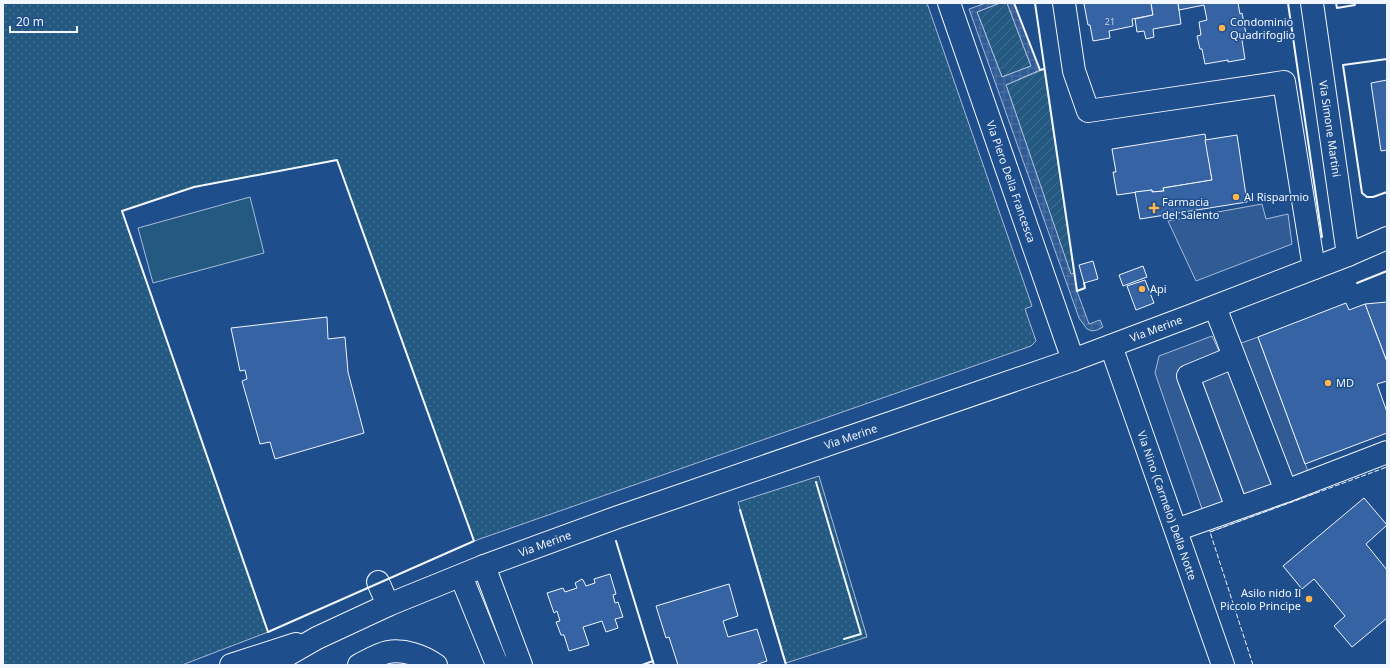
<svg xmlns="http://www.w3.org/2000/svg" width="1390" height="668" viewBox="0 0 1390 668" font-family="'Noto Sans',sans-serif">
<style>
.grass{fill:url(#grass-dots);stroke:#a8bbd7}
.park{fill:#245a82;stroke:#a8bbd7}
.garden{fill:url(#garden-furrows);stroke:#a8bbd7}
.parking{fill:#305b95;stroke:#a8bbd7}
.plaza{fill:url(#plaza-grid);stroke:#a8bbd7}
.building{fill:#3563a3;stroke:#f2f6ff}
.lines{fill:none;stroke-linecap:round;stroke-linejoin:round}
.minor-casing{stroke:#f2f6ff;stroke-width:24}
.major-casing{stroke:#f2f6ff;stroke-width:24}
.minor{stroke:#1f4e8c;stroke-width:22}
.major{stroke:#1f4e8c;stroke-width:22}
.fence{stroke:#f2f6ff;stroke-width:1;stroke-dasharray:5 2;stroke-linecap:butt}
.wall{stroke:#f2f6ff;stroke-width:2}
.poi-dot{fill:#ffb74d;stroke:#1f4e8c;stroke-width:1.5}
.labels{text-anchor:middle;stroke-width:3;stroke-linejoin:round;paint-order:stroke}
.number-label{font-size:9px;fill:#c3d1e8}
.poi-label{font-size:11px;fill:#f2f6ff;stroke:#1f4e8c;text-anchor:start}
.street-label{font-size:11px;fill:#f2f6ff;stroke:#1f4e8c}
</style>
<defs>
<pattern id="grass-dots" width="8" height="8" patternUnits="userSpaceOnUse"><rect width="8" height="8" fill="#245a82"/><path d="M2 2h.1M6 6h.1" fill="none" stroke="#447295" stroke-width="1.8" stroke-linecap="round"/></pattern>
<pattern id="garden-furrows" width="10" height="10" patternUnits="userSpaceOnUse"><rect width="10" height="10" fill="#245a82"/><path d="M-1 1l2-2M0 10L10 0M9 11l2-2" fill="none" stroke="#447295"/></pattern>
<pattern id="plaza-grid" width="8" height="8" patternUnits="userSpaceOnUse"><rect width="8" height="8" fill="#305b95"/><path d="M0 4h8M4 0v8" fill="none" stroke="#4e73a5"/></pattern>
</defs>
<rect width="100%" height="100%" fill="#1f4e8c"/>
<!-- grass -->
<g class="grass">
<path d="M3,3H927L1032,306L1025,309L1036,341L1031,346L474,541L337,160L194,187L122,211L268,632L182,665H3Z"/>
<path d="M819,476L867,637L786,663L738,502Z"/>
</g>
<!-- park -->
<path class="park" d="M250,197L264,253L153,283L138,228Z"/>
<!-- garden -->
<g class="garden">
<path d="M1000,3H1007L1031,66L1002,77L977,12Z"/>
<path d="M1044,69L1074,273L1071,275L1006,85Z"/>
</g>
<!-- parking -->
<g class="parking">
<path d="M1262,204L1266,219L1288,214L1292,244L1196,281L1168,221Z"/>
<path d="M1212,336L1219,351L1258,337L1316,493L1210,532L1155,373L1159,356Z"/>
</g>
<!-- plaza -->
<path class="plaza" d="M986,3H1000L977,12L1002,77L1031,66L1007,3H1014L1040,70L1006,85L1071,274L1074,273L1077,291L1089,324L1100,320L1103,327L1097,330L1092,331L1087,329L1079,318L969,9Z"/>
<!-- building -->
<g class="building">
<path d="M1088,3H1151L1153,15L1132,19L1133,26L1109,31L1110,38L1093,41L1090,25H1088L1084,4Z"/>
<path d="M1151,3H1178L1181,24L1153,29L1154,37L1146,39L1144,31L1137,32L1135,19L1153,15Z"/>
<path d="M1178,3H1238L1240,14L1242,13L1247,39L1242,40L1245,59L1228,62V60L1205,64L1202,49H1200L1197,36L1201,35L1199,22L1207,20L1204,5L1179,10Z"/>
<path d="M1387,80V150L1381,151L1371,83Z"/>
<path d="M1205,134L1212,180L1163,188L1164,191L1152,192V190L1117,195L1113,172H1116L1112,149Z"/>
<path d="M1237,135L1247,202L1140,219L1135,192L1152,190V192L1164,191L1163,188L1212,180L1205,140Z"/>
<path d="M1093,261L1098,279L1084,283L1079,265Z"/>
<path d="M1143,266L1147,277L1123,286L1119,275Z"/>
<path d="M1145,280L1154,303L1136,310L1127,286Z"/>
<path d="M1387,302V362L1365,304Z"/>
<path d="M1346,303L1349,310L1365,304L1387,362V381L1377,384L1387,412V433L1305,464L1258,337Z"/>
<path d="M327,317L328,339L345,337L348,372L364,433L275,459L270,442L260,444L242,381L247,379L245,370L240,371L231,328Z"/>
<path d="M1364,498L1387,525L1366,544L1387,570V618L1352,647L1334,626L1345,616L1314,579L1302,589L1283,566Z"/>
<path d="M610,574L616,594L613,595L615,603L618,602L623,617L615,619L618,628L606,632L602,621L583,627L589,645L569,651L564,635H561L556,622L560,621L557,611L554,613L547,593L563,588L565,592L577,588L575,583L582,579L583,580L586,586L595,583L594,579Z"/>
<path d="M729,584L738,616L723,621L728,637L757,629L767,661L755,665H678L669,637L666,638L656,606Z"/>
</g>
<g class="lines">
<!-- minor casing -->
<g class="minor-casing">
<g id="minor">
<path id="s1" d="M949,3L1073,360"/>
<path d="M1064,3L1074,71L1088,111L1284,82L1314,268"/>
<path id="s2" d="M1312,3L1348,255"/>
<path id="s3" d="M1111,346L1223,665"/>
<path d="M1234,357L1188,376L1237,508"/>
<path d="M1286,491L1387,452"/>
<path d="M1176,530L1286,491L1215,307"/>
<path d="M484,566L521,665"/>
<path d="M461,576L496,662L499,665"/>
<path d="M378,582L388,605"/>
<path d="M231,665L296,644"/>
<path d="M359,665C367,661 378,654 388,652C404,649 423,656 436,665"/>
</g>
</g>
<!-- major casing -->
<g class="major-casing">
<g id="major">
<path id="s4" d="M270,665L317,638L388,605L484,566L618,517L1073,360L1190,316L1348,255L1387,238"/>
</g>
</g>
<!-- minor -->
<use href="#minor" class="minor"/>
<!-- major -->
<use href="#major" class="major"/>
<!-- fence -->
<path class="fence" d="M1253,665L1210,532L1387,467"/>
<!-- wall -->
<g class="wall">
<path d="M1014,3L1040,70L1044,69"/>
<path d="M1035,3L1077,291L1085,288L1084,283"/>
<path d="M1288,3L1322,237"/>
<path d="M1336,3L1337,8L1355,5"/>
<path d="M1387,59L1343,65L1362,193L1367,197H1373L1387,192"/>
<path d="M337,160L474,541L268,632L122,211L194,187Z"/>
<path d="M1357,283L1387,271"/>
<path d="M816,482L861,634L844,639"/>
<path d="M740,510L786,665"/>
<path d="M616,541L654,665"/>
<path d="M642,665L653,661"/>
</g>
</g>
<!-- markers -->
<g class="poi-dot">
<circle cx="1222" cy="28" r="4"/>
<circle cx="1236" cy="197" r="4"/>
<path d="M1152 202h4v4h4v4h-4v4h-4v-4h-4v-4h4z"/>
<circle cx="1142" cy="289" r="4"/>
<circle cx="1328" cy="383" r="4"/>
<circle cx="1309" cy="599" r="4"/>
</g>
<g class="labels">
<!-- number labels -->
<g class="number-label">
<text x="1110" y="25">21</text>
</g>
<!-- poi labels -->
<g class="poi-label">
<text x="1230" y="26">Condominio<tspan x="1230" dy="13">Quadrifoglio</tspan></text>
<text x="1244" y="201">Al Risparmio</text>
<text x="1162" y="206">Farmacia<tspan x="1162" dy="13">del Salento</tspan></text>
<text x="1150" y="293">Api</text>
<text x="1336" y="387">MD</text>
<text x="1301" y="597" text-anchor="end">Asilo nido Il<tspan x="1301" dy="13">Piccolo Principe</tspan></text>
</g>
<!-- street labels -->
<g class="street-label">
<text dy="4" stroke="none"><textPath href="#s2" startOffset="127">Via Simone Martini</textPath></text>
<text dy="4" stroke="none"><textPath href="#s1" startOffset="189">Via Piero Della Francesca</textPath></text>
<text dy="4" stroke="none"><textPath href="#s4" startOffset="949">Via Merine</textPath></text>
<text dy="4" stroke="none"><textPath href="#s4" startOffset="625">Via Merine</textPath></text>
<text dy="4" stroke="none"><textPath href="#s3" startOffset="169">Via Nino (Carmelo) Della Notte</textPath></text>
<text dy="4" stroke="none"><textPath href="#s4" startOffset="301">Via Merine</textPath></text>
</g>
</g>
<!-- border -->
<rect width="1390" height="668" fill="none" stroke="#f2f6ff" stroke-width="8"/>
<!-- scale -->
<path d="M10 26v6h67v-6" fill="none" stroke="#f2f6ff" stroke-width="2"/>
<text x="16" y="26" font-size="12" fill="#f2f6ff" stroke="#1f4e8c" stroke-width="3" paint-order="stroke">20 m</text>
</svg>
